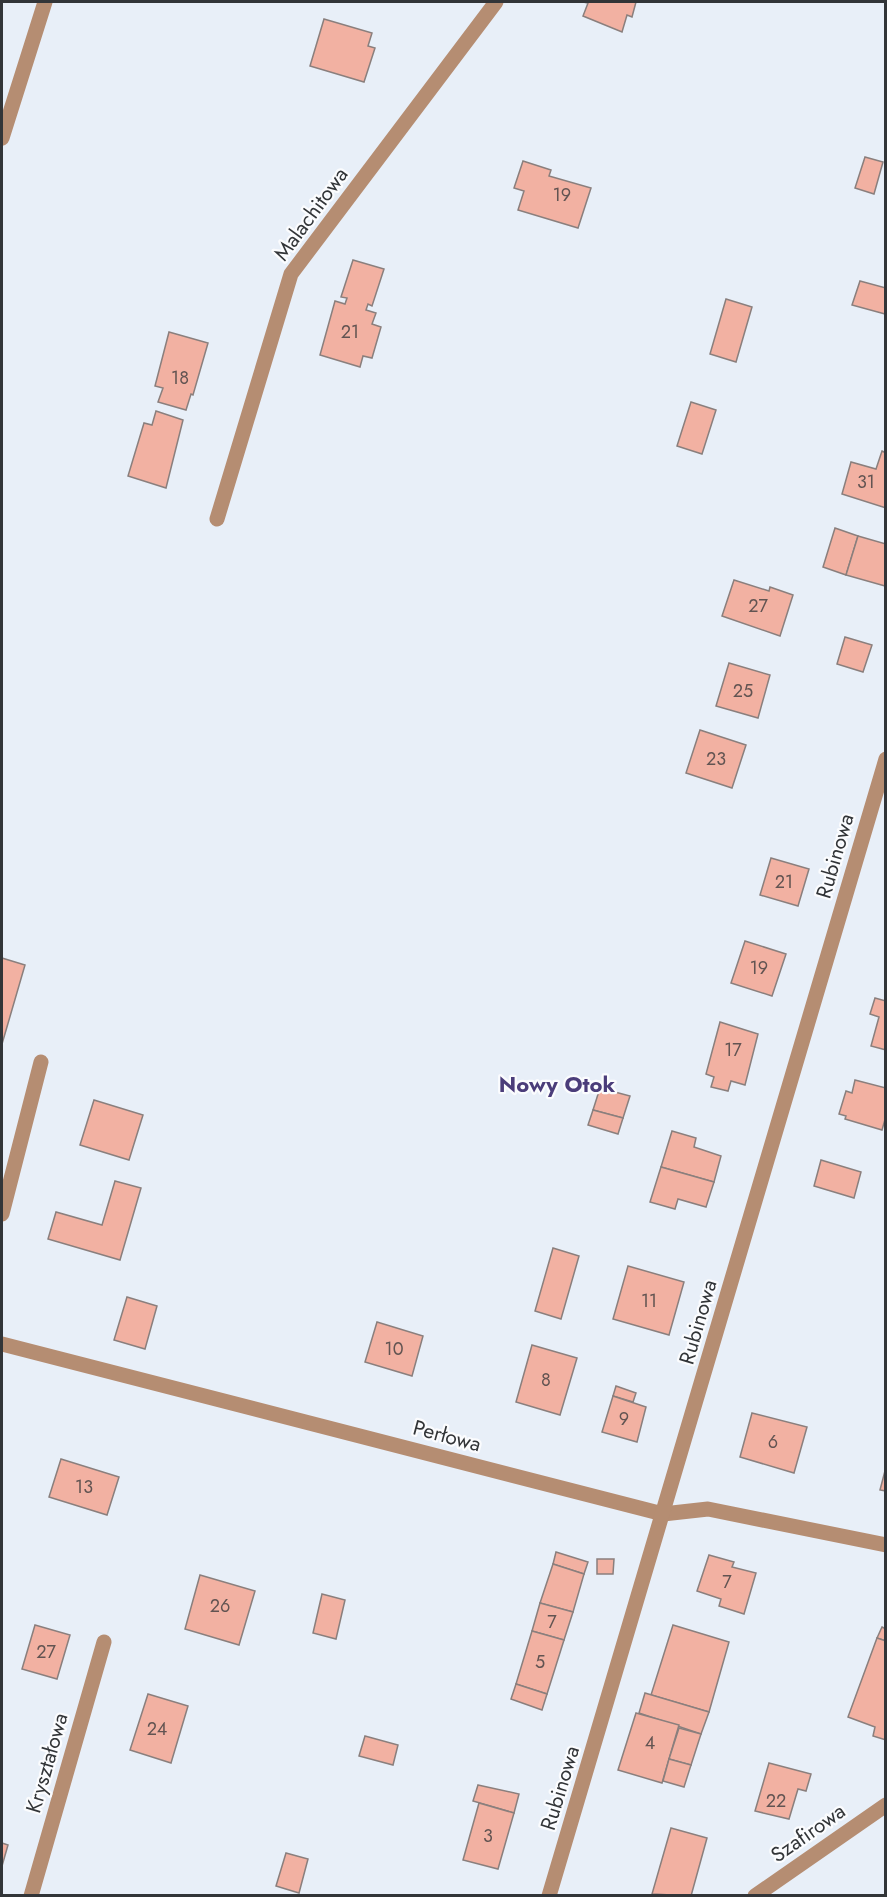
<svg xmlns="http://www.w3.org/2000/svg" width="887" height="1897" viewBox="0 0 887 1897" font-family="Jost,sans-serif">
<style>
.building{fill:#f2b1a2;stroke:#8a7f7d;stroke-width:1.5}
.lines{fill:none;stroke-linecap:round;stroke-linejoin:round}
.minor{stroke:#b58d72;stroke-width:15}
.labels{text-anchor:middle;stroke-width:4.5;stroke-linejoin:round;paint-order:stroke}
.number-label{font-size:18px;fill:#625452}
.street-label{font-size:21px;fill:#323538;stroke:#fbfcfe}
.neighbourhood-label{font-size:22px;font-weight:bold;fill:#4b3d7a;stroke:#fbfcfe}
</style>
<rect width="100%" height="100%" fill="#e8eff8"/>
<!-- building -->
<g class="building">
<path d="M583,2H636L632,17L627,15L622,32L583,16L588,3Z"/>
<path d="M324,19L372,33L368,46L375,48L364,82L310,66Z"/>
<path d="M865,157L883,162L874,194L855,188Z"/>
<path d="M523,161L551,170L549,176L591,188L578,228L518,210L524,191L514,188Z"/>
<path d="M353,260L384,269L372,306L368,304L366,310L376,313L372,324L381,327L372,358L363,356L360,367L320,355L335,301L345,304L347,298L341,297Z"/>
<path d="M860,281L886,288L885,314L852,305Z"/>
<path d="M726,299L752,307L736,362L710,354Z"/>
<path d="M169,332L208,343L193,395L191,394L186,410L158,402L163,388L155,386Z"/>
<path d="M691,402L716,410L702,454L677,446Z"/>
<path d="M156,411L183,420L166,488L128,476L144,423L152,425Z"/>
<path d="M882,451L886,453V508L842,494L851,462L876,469Z"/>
<path d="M835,528L858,536L846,575L823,567Z"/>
<path d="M858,536L886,544L885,586L846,575Z"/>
<path d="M734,580L769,591L770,587L793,595L780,636L722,616Z"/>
<path d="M845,637L872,645L863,672L837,664Z"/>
<path d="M729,663L770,675L758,718L716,706Z"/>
<path d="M700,730L746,745L732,788L686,773Z"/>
<path d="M771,858L809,869L798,906L760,895Z"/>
<path d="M745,941L786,954L772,996L731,983Z"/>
<path d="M2,958L25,965L2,1044Z"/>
<path d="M875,998L886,1001V1050L871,1046L879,1017L870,1014Z"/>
<path d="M720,1022L758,1034L745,1085L731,1081L728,1091L711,1087L714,1077L706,1074Z"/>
<path d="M855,1080L886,1088V1116L882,1130L845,1119L846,1116L839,1114L846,1091L852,1093Z"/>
<path d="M600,1088L630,1096L623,1118L593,1110Z"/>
<path d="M94,1100L143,1115L129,1160L80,1145Z"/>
<path d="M593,1110L623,1118L618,1134L588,1125Z"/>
<path d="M672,1131L696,1138L694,1147L721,1156L714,1182L661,1167Z"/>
<path d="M821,1160L861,1172L854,1198L814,1186Z"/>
<path d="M661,1167L714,1182L706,1207L678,1199L675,1209L650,1202Z"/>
<path d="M115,1181L141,1188L120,1260L48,1239L56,1212L102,1225Z"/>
<path d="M553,1248L579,1256L561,1319L535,1311Z"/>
<path d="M628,1266L684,1282L669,1335L613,1319Z"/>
<path d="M127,1297L157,1306L145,1349L114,1340Z"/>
<path d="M377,1322L423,1336L412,1376L365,1362Z"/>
<path d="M532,1345L577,1358L560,1415L516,1402Z"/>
<path d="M616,1386L636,1393L633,1402L613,1396Z"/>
<path d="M613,1396L646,1407L637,1442L602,1432Z"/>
<path d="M752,1413L807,1427L794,1473L740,1457Z"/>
<path d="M61,1459L119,1477L107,1515L49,1497Z"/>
<path d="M886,1467V1491L880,1490Z"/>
<path d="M556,1552L588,1562L584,1574L553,1564Z"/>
<path d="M709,1555L734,1562L732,1567L756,1573L744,1614L719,1606L721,1599L697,1591Z"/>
<path d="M597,1559H614L613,1574H597Z"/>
<path d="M553,1564L584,1574L573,1612L540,1603Z"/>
<path d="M200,1575L255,1591L239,1645L185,1629Z"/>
<path d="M322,1594L345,1600L336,1639L313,1633Z"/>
<path d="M540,1603L573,1612L564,1640L532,1631Z"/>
<path d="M35,1625L70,1635L57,1679L22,1669Z"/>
<path d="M673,1625L729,1642L709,1712L651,1695Z"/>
<path d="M882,1627L886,1629V1641L877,1638Z"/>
<path d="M532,1631L564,1640L547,1694L516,1684Z"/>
<path d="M877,1638L886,1641V1740L873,1736L875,1727L848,1717Z"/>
<path d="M516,1684L547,1694L542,1710L511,1699Z"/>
<path d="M645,1693L709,1712L701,1734L639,1713Z"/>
<path d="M148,1694L188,1706L171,1763L130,1750Z"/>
<path d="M636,1713L679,1725L662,1783L618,1770Z"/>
<path d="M679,1728L701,1734L691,1765L669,1759Z"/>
<path d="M365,1736L398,1745L393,1765L359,1756Z"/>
<path d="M669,1759L691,1765L684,1787L663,1781Z"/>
<path d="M769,1763L811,1774L806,1791L798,1789L789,1819L755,1811Z"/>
<path d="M478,1785L519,1794L514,1813L473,1801Z"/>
<path d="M479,1803L514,1813L498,1869L463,1860Z"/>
<path d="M671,1828L707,1838L691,1896L652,1894Z"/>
<path d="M2,1843L8,1845L2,1866Z"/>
<path d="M286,1853L308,1859L299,1893L276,1886Z"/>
</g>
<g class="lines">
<!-- minor -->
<g class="minor">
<path d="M2,138L45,2"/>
<path d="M217,519L291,274L496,2"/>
<path d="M2,1214L41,1062"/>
<path d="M2,1344L663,1514L708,1509L886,1545"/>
<path d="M31,1896L104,1642"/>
<path d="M549,1896L886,759"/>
<path d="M755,1896L886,1805"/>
</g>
</g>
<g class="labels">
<!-- number labels -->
<g class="number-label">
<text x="562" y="201">19</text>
<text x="350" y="338">21</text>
<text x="180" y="384">18</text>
<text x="866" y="488">31</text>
<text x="758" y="612">27</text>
<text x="743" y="697">25</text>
<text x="716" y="765">23</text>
<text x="784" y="888">21</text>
<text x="759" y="974">19</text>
<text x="733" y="1056">17</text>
<text x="649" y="1307">11</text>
<text x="394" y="1355">10</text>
<text x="546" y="1386">8</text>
<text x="624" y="1425">9</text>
<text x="773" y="1448">6</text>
<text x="84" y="1493">13</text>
<text x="727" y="1588">7</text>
<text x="220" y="1612">26</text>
<text x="552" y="1628">7</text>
<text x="46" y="1658">27</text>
<text x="540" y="1668">5</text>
<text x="157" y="1735">24</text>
<text x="650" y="1749">4</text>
<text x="776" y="1807">22</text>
<text x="488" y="1842">3</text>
</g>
<!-- street labels -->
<g class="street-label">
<text transform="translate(311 214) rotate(-54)" y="7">Malachitowa</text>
<text transform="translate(835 856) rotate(-74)" y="7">Rubinowa</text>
<text transform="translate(698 1322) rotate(-74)" y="7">Rubinowa</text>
<text transform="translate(447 1436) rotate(15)" y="7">Perłowa</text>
<text transform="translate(47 1763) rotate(-74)" y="7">Kryształowa</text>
<text transform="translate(560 1788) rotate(-73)" y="7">Rubinowa</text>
<text transform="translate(808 1833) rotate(-35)" y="7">Szafirowa</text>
</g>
<!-- neighbourhood labels -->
<g class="neighbourhood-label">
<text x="557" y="1092">Nowy Otok</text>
</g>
</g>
<!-- border -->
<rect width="887" height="1897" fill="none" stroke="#323538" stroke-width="6"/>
</svg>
